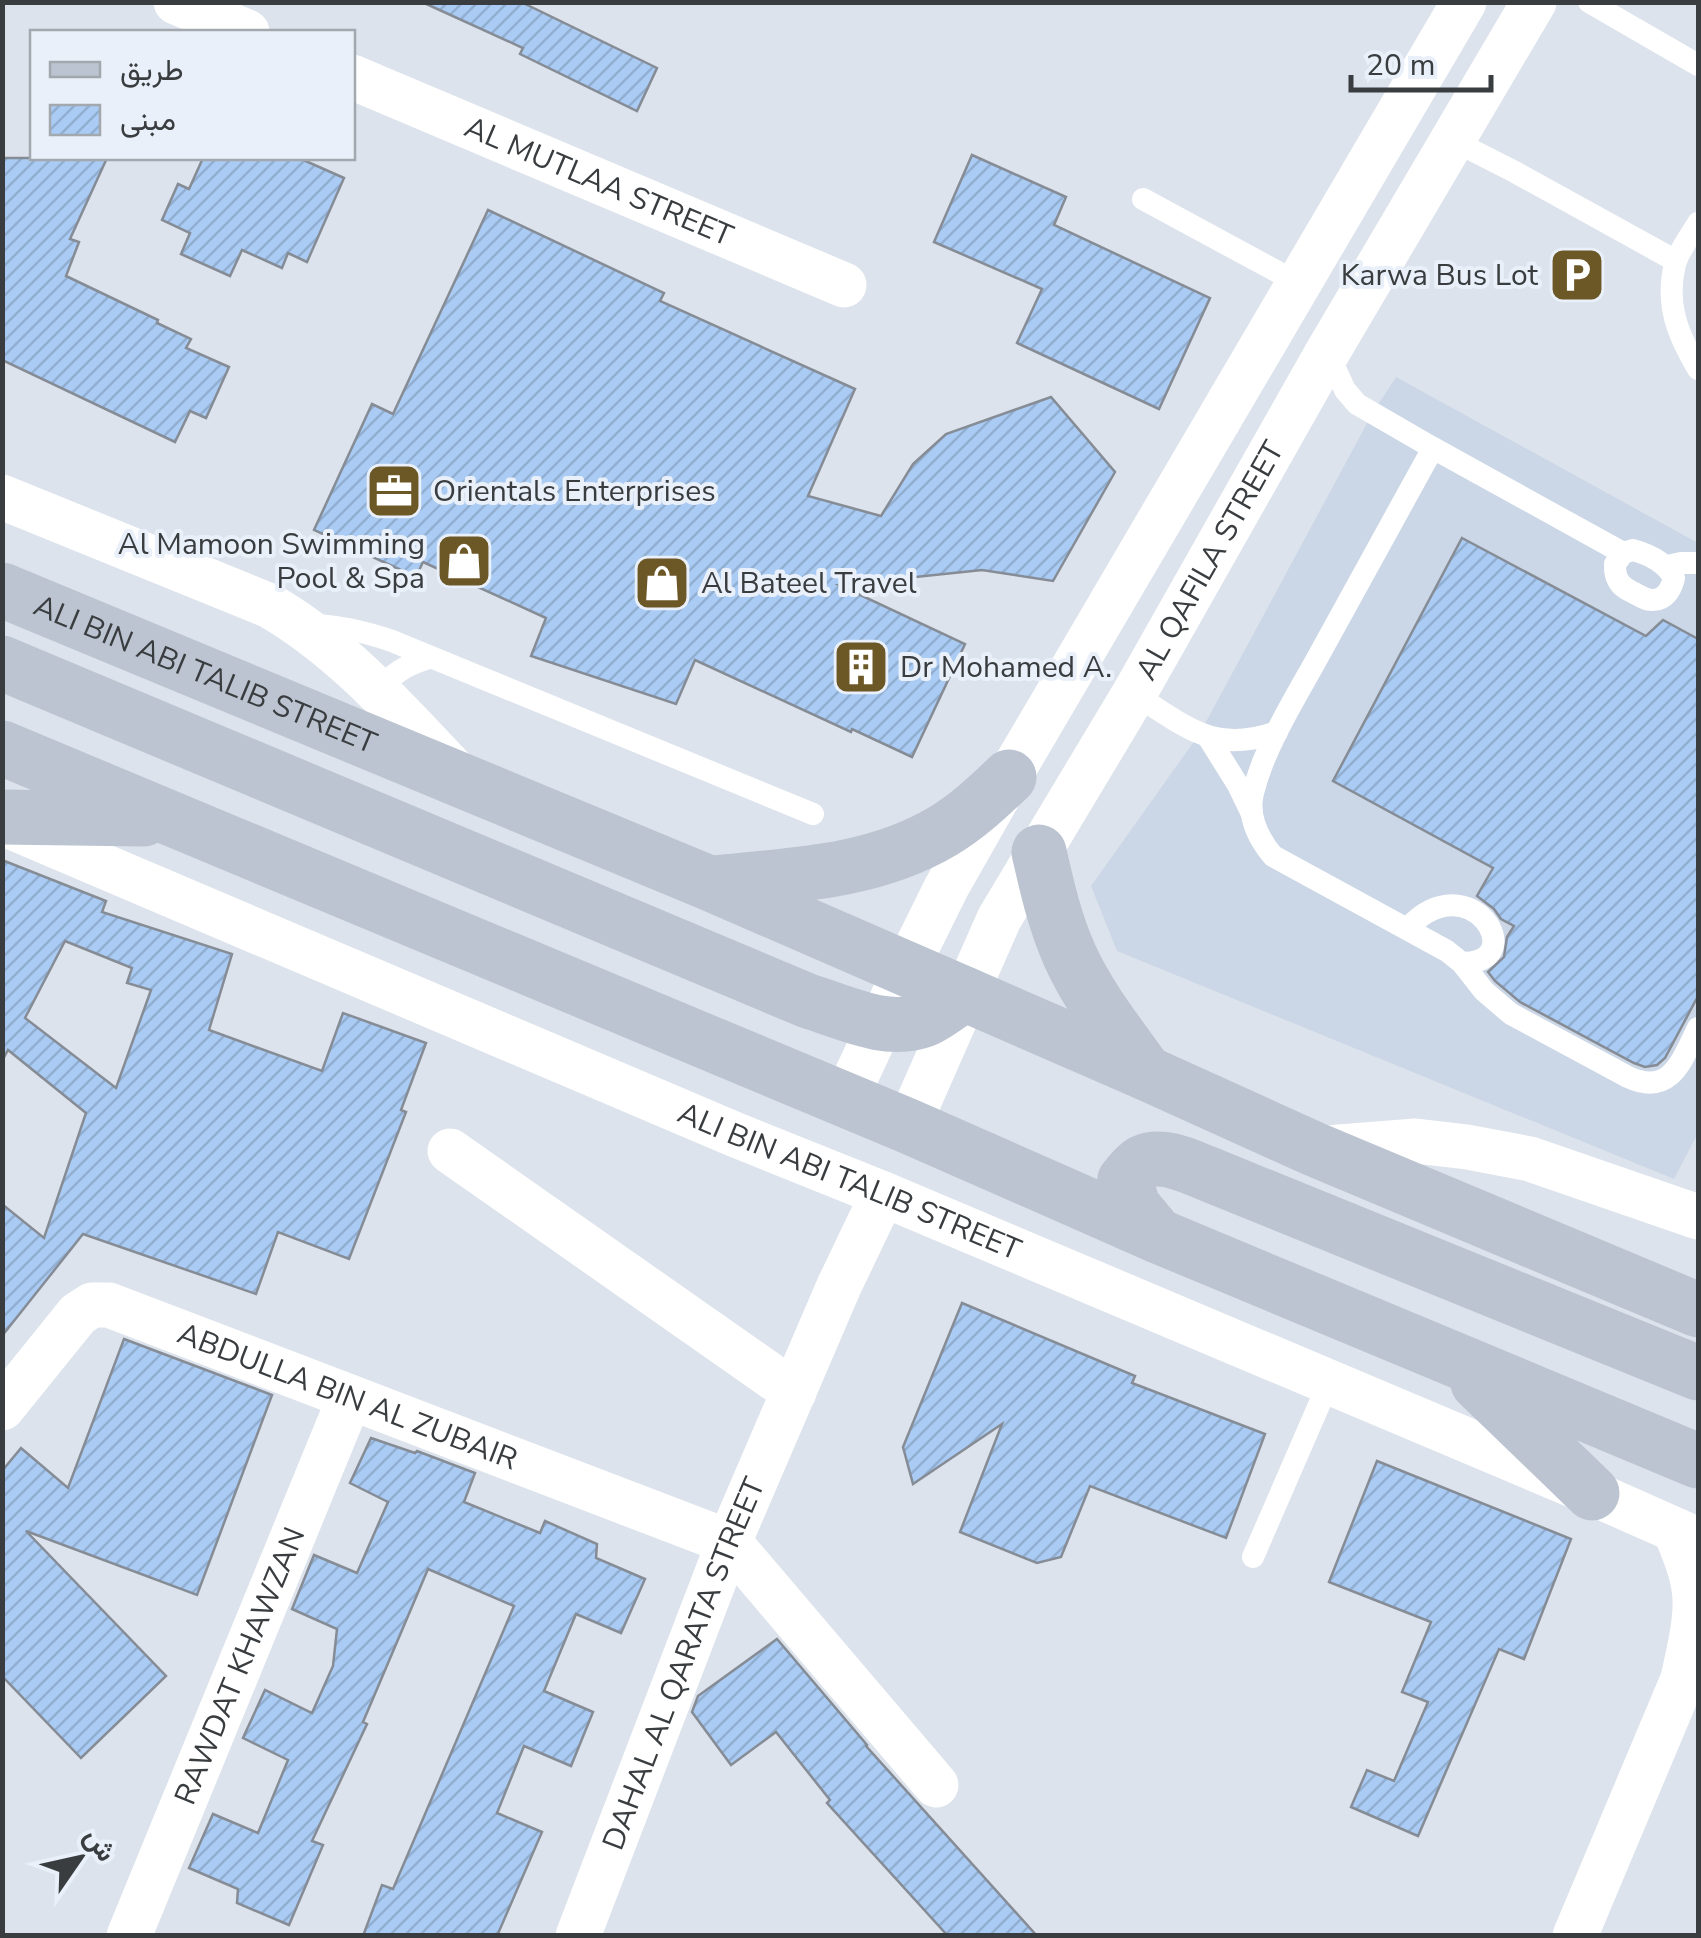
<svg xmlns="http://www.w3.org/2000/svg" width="1701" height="1938" viewBox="0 0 1701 1938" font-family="'Nunito Sans',Vazirmatn,sans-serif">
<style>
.built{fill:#cbd7e6}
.building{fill:url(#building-hatch);stroke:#868c95;stroke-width:2.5;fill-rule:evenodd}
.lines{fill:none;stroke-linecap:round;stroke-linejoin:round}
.service{stroke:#fff;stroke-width:22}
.minor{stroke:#fff;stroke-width:45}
.secondary{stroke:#bbc4d0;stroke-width:55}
.labels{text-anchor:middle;stroke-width:8;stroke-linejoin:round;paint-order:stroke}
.street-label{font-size:30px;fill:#3a3d40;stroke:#e9f0f9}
.poi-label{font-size:30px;fill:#3a3d40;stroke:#e9f0f9;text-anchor:start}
</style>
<defs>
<pattern id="building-hatch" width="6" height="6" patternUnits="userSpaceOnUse" patternTransform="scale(2.5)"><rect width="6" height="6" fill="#a9cbf4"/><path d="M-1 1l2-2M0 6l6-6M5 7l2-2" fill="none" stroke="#92afd2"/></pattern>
</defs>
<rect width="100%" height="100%" fill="#dce3ec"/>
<!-- built -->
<path class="built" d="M1396,377L1698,543V1133L1674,1179L1117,951L1091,886L1200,733L1372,414Z"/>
<!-- building -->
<g class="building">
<path d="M422,2H521L657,68L637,111L520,54L523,48Z"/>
<path d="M972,155L1066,197L1054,225L1210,298L1159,409L1017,343L1042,289L934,242Z"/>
<path d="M2,158H107L70,239L79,242L66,276L158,320L157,323L191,339L186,348L229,367L206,418L190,411L175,442L2,360Z"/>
<path d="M203,158H299L344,178L307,262L288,253L282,268L242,250L230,276L181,254L190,233L162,220L178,184L189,189Z"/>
<path d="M488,210L664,293L660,301L855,389L808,496L881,516L913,464L946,434L1051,397L1115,472L1053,581L982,570L839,585L965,644L912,757L852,729L851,732L695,660L676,704L531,656L546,618L423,562L416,577L314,530L372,404L393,414Z"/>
<path d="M1462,538L1646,636L1663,620L1698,639V996L1665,1058L1657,1065L1645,1067L1634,1063L1520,1002L1495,981L1488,972L1504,957L1507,937L1514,926L1501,919L1494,909L1477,896L1493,868L1333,781Z"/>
<path d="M2,860L106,901L102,912L232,954L209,1030L322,1071L343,1013L426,1043L401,1110L406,1112L349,1259L278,1232L256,1294L83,1234L2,1336V1204L44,1238L86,1113L8,1050L2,1061ZM65,941L132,968L127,983L151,990L116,1088L25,1018Z"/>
<path d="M962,1303L1135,1376L1132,1383L1265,1434L1226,1538L1090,1486L1061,1557L1037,1563L960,1532L1002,1424L913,1484L903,1447Z"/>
<path d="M124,1339L272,1395L197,1595L26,1531L166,1676L81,1758L2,1676V1471L21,1448L68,1488Z"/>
<path d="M371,1438L415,1453L417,1451L475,1473L464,1502L540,1533L545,1521L597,1544L596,1558L645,1579L621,1633L576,1614L544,1691L593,1712L571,1766L524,1746L497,1813L542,1832L497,1936H363L382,1885L393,1889L514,1606L428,1569L363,1722L367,1724L312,1841L323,1845L289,1925L237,1903L238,1889L189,1868L213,1814L258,1833L288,1760L243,1738L265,1690L312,1713L333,1666L337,1629L292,1609L314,1555L357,1573L388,1502L350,1483Z"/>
<path d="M1377,1461L1571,1539L1524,1659L1499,1649L1418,1836L1351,1807L1367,1770L1394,1781L1428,1702L1402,1692L1431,1622L1329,1582Z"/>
<path d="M777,1639L867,1745L866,1746L1037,1936H948L827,1803L830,1800L776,1732L731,1765L692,1712L698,1696Z"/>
</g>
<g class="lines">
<!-- service -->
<g class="service">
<path d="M1589,2L1698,65"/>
<path d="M1454,141L1515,172L1676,261"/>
<path d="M1143,199L1300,284"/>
<path d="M1698,223C1691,235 1679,250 1675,264C1665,305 1678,335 1698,369"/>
<path d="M1328,353L1345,390L1357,404L1433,448"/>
<path d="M1633,550C1651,555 1666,563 1674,578C1669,598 1656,606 1638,595C1630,591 1622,588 1618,580C1615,575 1615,570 1615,564L1623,553Z"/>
<path d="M1623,553L1433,448C1395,517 1357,586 1319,655C1296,697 1264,747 1253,793C1247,817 1258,838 1273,856L1447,951L1462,963L1484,991L1511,1014L1628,1077C1671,1097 1682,1060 1698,1028"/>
<path d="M1668,566L1681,563H1698"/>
<path d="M313,625C341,626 366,632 392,641L813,814"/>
<path d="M378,691C393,673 406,665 429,658"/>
<path d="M1134,694C1186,726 1213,755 1277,732"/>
<path d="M1208,737L1238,785L1251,812"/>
<path d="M1408,928C1470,861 1533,963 1462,963"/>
<path d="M1253,1557L1329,1382"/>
</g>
<!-- minor -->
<g class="minor">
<path d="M176,2L247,32"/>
<path id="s1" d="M352,77L844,285"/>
<path d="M2,497L270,606C344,649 400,714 459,776"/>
<path id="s2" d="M2,823L736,1135L883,1194L1592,1493L1698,1540"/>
<path d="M845,1100L906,969L946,888L1009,777L1464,2"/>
<path id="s3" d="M908,1126L999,919L1134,694L1327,353L1534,2"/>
<path d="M1314,1149L1416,1141L1467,1147L1530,1159L1698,1217"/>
<path d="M450,1151L794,1392"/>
<path id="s4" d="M2,1408L78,1314L92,1305H109L729,1542L936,1785"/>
<path d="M1675,1530C1684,1552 1694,1575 1695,1599C1696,1625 1688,1654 1683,1679"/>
<path id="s5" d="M129,1936L350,1397"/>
<path id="s6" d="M578,1936L729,1542L839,1286L883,1194"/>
<path d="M1575,1936L1683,1679L1698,1656"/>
</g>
<!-- secondary -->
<g class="secondary">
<path id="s7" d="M2,590L709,883L1146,1073L1314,1149L1698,1310"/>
<path d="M2,663L808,1001C844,1012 886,1034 924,1020C938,1014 952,1002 964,994"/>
<path d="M2,748L908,1126L1158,1236L1698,1461"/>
<path d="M2,817L144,819"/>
<path d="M1039,852C1047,887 1055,923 1070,956C1089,998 1119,1035 1146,1073"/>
<path d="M712,883C791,875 873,873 943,831C968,816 988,797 1009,777"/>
<path d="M1158,1236L1133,1206L1125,1180C1130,1174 1136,1166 1143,1162C1163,1153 1188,1166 1206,1173L1698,1373"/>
<path d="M1478,1383L1592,1493"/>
</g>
</g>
<!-- icons -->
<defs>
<g id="parking-square" transform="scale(2.875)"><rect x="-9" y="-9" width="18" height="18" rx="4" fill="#6c5726" stroke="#e9f0f9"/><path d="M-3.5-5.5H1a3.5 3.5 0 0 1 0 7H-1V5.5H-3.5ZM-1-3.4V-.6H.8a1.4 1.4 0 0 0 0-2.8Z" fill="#fff"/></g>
<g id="office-square" transform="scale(2.875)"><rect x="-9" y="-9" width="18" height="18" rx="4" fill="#6c5726" stroke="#e9f0f9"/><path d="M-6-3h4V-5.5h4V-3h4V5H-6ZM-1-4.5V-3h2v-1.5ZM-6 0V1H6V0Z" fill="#fff"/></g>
<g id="shop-square" transform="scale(2.875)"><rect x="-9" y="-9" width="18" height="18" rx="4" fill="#6c5726" stroke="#e9f0f9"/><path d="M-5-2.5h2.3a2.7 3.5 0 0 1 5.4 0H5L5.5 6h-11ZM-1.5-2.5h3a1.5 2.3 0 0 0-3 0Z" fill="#fff"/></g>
<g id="building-square" transform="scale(2.875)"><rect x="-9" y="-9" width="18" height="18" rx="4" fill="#6c5726" stroke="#e9f0f9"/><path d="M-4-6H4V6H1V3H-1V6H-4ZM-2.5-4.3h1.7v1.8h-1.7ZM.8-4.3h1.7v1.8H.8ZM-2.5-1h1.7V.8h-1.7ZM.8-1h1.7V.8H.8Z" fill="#fff"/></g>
</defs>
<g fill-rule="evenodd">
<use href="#parking-square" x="1577" y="275"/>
<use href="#office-square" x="394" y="491"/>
<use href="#shop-square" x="464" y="561"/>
<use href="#shop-square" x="662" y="583"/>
<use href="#building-square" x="861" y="667"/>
</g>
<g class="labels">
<!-- street labels -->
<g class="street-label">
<text dy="10" stroke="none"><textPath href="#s1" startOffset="268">AL MUTLAA STREET</textPath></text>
<text dy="10" stroke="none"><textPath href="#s3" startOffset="642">AL QAFILA STREET</textPath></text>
<text dy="10" stroke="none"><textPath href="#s7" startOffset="220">ALI BIN ABI TALIB STREET</textPath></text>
<text dy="10" stroke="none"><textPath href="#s2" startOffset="920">ALI BIN ABI TALIB STREET</textPath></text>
<text dy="10" stroke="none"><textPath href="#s4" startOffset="410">ABDULLA BIN AL ZUBAIR</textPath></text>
<text dy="10" stroke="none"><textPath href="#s6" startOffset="292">DAHAL AL QARATA STREET</textPath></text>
<text dy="10" stroke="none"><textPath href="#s5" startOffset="292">RAWDAT KHAWZAN</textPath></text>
</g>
<!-- poi labels -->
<g class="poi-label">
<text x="1538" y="285" text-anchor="end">Karwa Bus Lot</text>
<text x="433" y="501">Orientals Enterprises</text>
<text x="425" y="554" text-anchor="end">Al Mamoon Swimming<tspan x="425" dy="34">Pool &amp; Spa</tspan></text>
<text x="701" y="593">Al Bateel Travel</text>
<text x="900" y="677">Dr Mohamed A.</text>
</g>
</g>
<!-- border -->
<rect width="1701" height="1938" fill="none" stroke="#3a3d40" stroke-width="10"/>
<!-- legend -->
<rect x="30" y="30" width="325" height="130" fill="#e9f0f9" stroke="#a3a8af" stroke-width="2.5"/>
<rect x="50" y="62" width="50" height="15" fill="#bbc4d0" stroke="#a3a8af" stroke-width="2.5"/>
<text x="120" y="80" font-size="30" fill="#3a3d40">طريق</text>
<rect x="50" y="105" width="50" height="30" fill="url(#building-hatch)" stroke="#a3a8af" stroke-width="2.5"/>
<text x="120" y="130" font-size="30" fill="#3a3d40">مبنى</text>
<!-- north arrow -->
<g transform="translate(80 1858) rotate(56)" stroke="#e9f0f9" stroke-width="8" paint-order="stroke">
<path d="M0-8L18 38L0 25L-18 38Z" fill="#3a3d40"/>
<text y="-15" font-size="28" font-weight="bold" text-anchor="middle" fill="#3a3d40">ش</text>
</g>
<!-- scale -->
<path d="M1351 75v15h140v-15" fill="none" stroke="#3a3d40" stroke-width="5"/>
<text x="1366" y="75" font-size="30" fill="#3a3d40" stroke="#e9f0f9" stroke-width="8" paint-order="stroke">20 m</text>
</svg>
